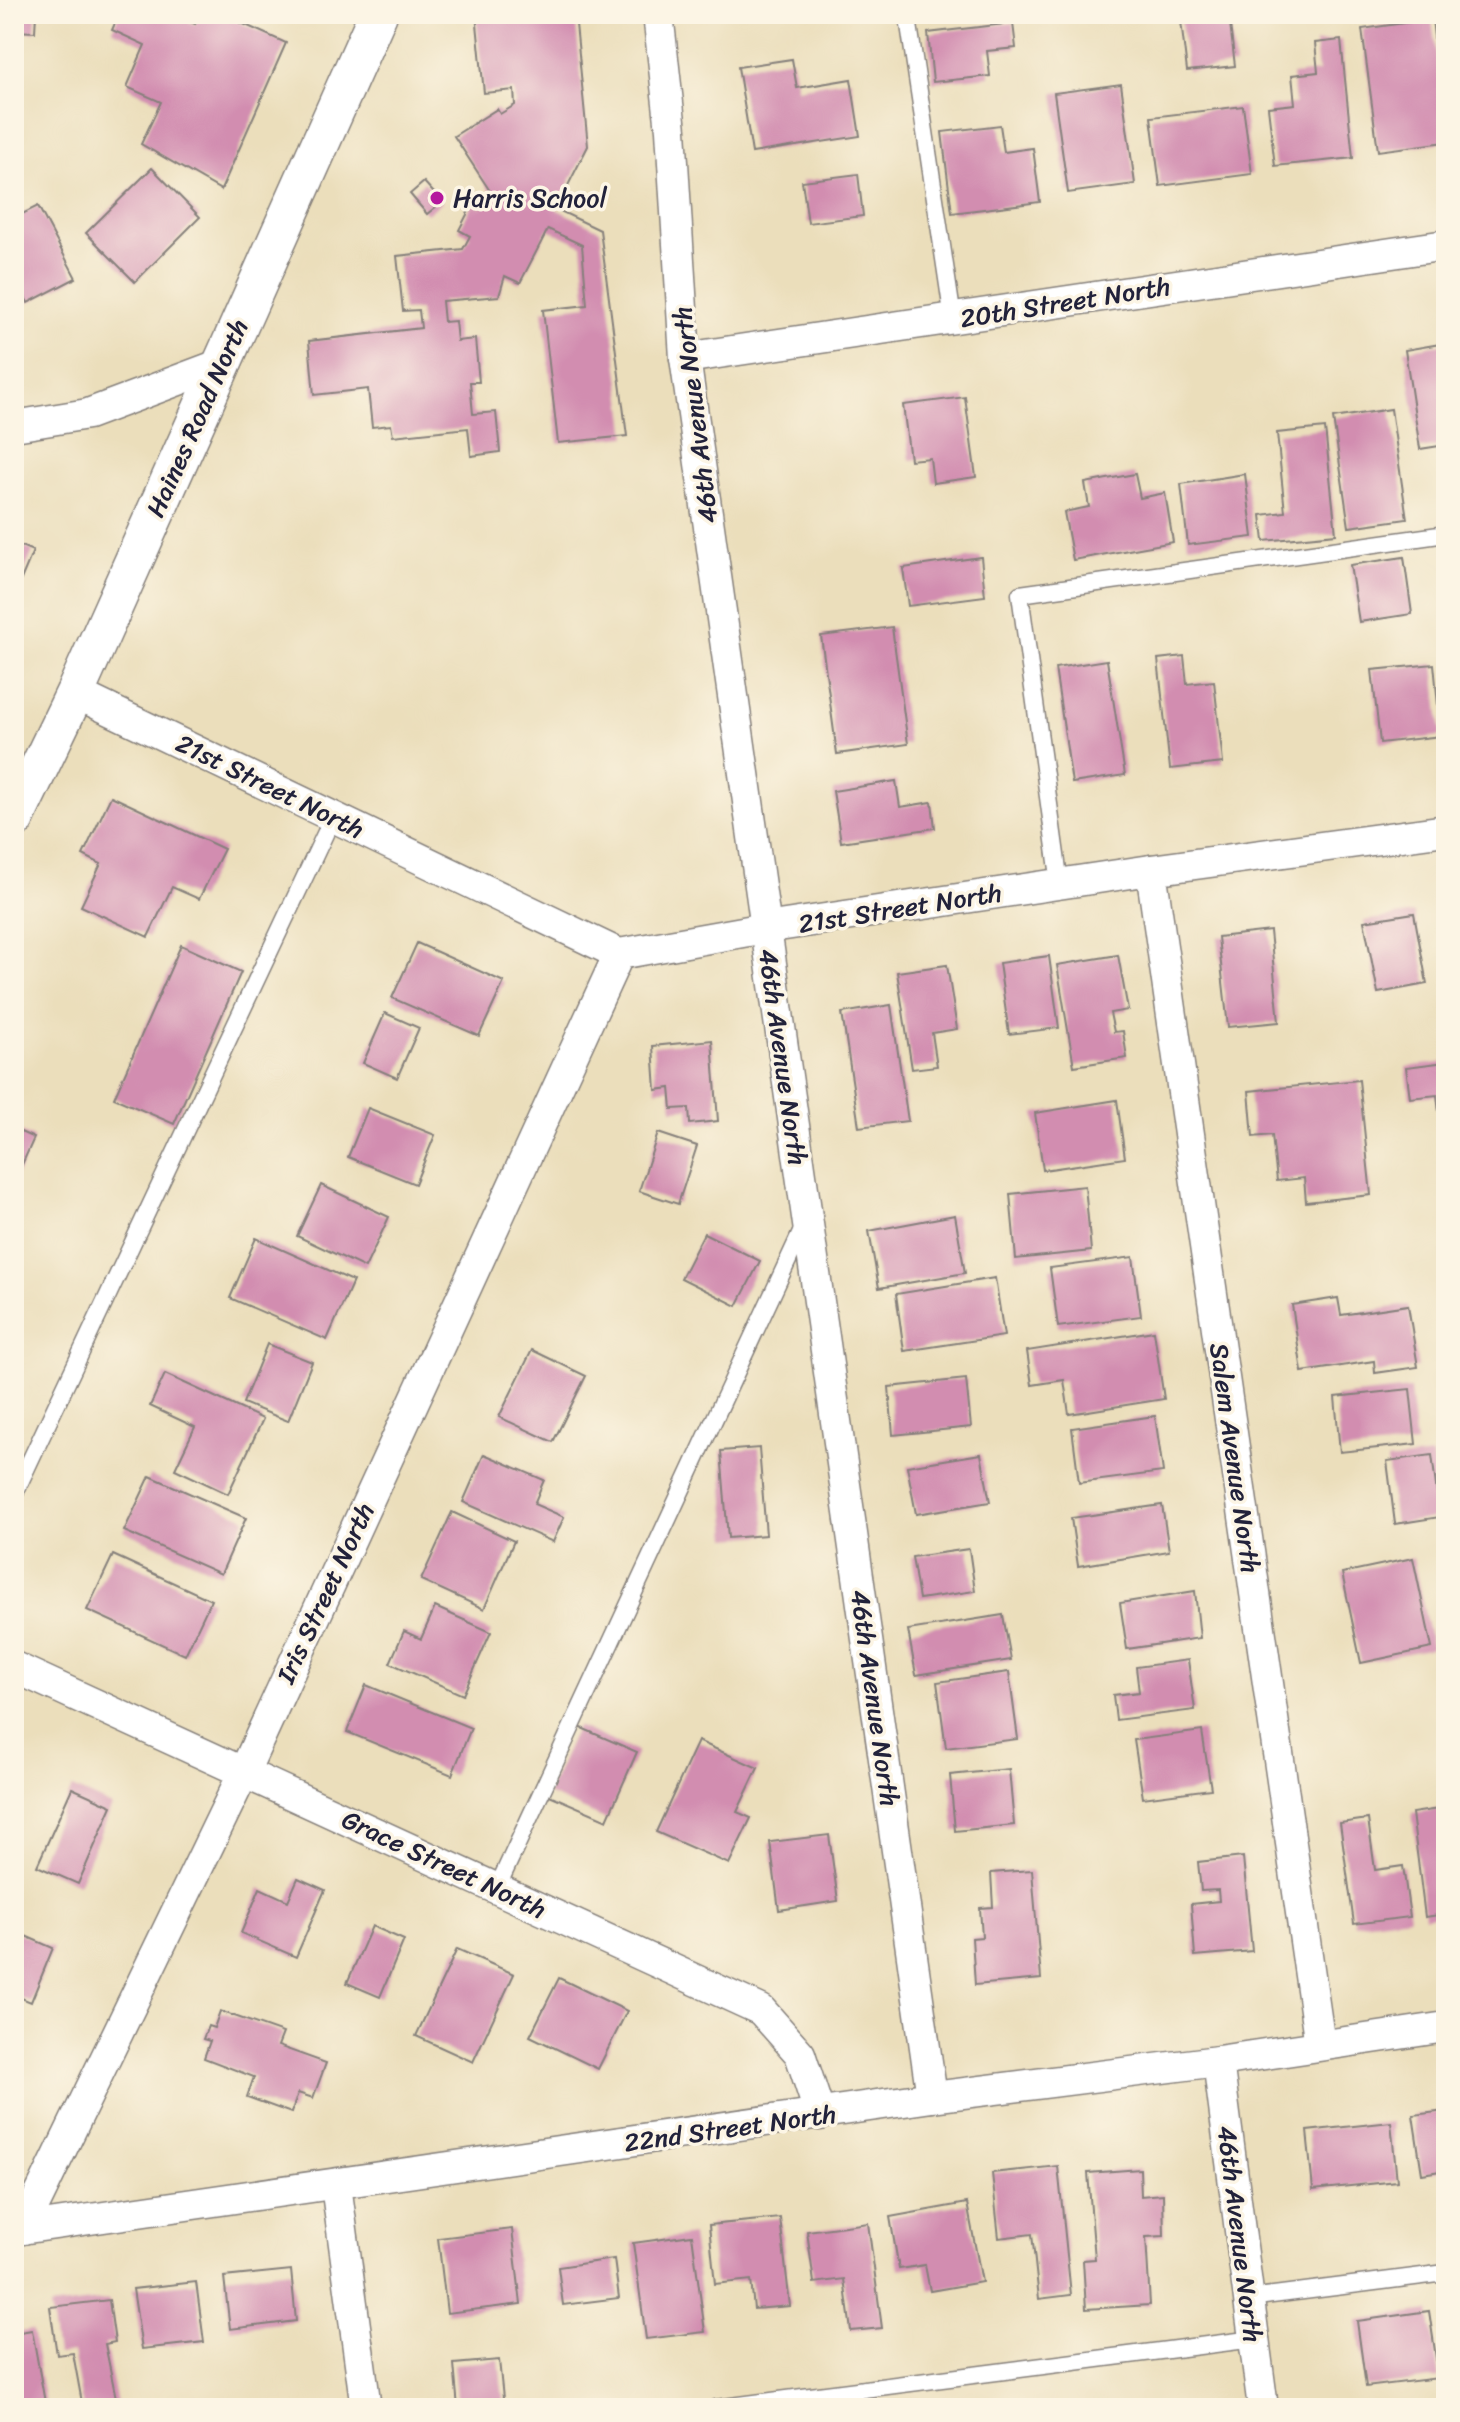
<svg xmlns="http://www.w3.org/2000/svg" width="1460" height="2422" viewBox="0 0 1460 2422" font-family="Sriracha,sans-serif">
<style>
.building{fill:#d28db0}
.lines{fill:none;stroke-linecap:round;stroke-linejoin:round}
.service-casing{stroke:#86807b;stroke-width:19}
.minor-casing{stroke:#86807b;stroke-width:33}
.tertiary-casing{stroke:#86807b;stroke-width:41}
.service{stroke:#fff;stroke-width:16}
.minor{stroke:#fff;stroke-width:30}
.tertiary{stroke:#fff;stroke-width:38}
.poi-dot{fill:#b5179e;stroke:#fcf5e5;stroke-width:3}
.labels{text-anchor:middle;stroke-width:7;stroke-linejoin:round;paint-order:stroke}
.poi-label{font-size:26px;fill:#22223b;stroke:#fcf5e5;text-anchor:start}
.street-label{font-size:26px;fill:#22223b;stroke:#fcf5e5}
</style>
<rect width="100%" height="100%" fill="#fcf5e5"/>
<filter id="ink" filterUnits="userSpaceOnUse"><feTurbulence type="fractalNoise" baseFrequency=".0125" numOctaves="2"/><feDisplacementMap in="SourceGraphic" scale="16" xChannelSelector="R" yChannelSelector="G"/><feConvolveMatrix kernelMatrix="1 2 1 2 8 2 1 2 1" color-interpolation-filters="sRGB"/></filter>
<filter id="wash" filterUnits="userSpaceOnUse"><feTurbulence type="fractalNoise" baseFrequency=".006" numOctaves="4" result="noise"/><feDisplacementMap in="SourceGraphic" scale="32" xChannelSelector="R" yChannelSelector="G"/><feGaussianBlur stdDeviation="1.8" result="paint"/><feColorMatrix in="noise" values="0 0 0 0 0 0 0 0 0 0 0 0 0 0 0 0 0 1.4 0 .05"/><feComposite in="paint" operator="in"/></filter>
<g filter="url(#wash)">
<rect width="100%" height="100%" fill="#ebdebb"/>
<g id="blocks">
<!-- building -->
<g class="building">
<path d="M14,14H36L35,32L14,31Z"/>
<path d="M119,14H172L195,24L200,14H221L286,43L221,190L141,144L161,102L127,87L145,45L112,30Z"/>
<path d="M476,14H575L588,146L556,209L600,230L627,436L558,443L543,310L587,305L582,245L548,229L520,283L505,276L499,296L442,301L444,322L455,321L457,341L475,339L479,382H470L473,414L496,412L500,452L471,456L468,428L393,436L391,425L372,427L368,389L314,395L309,341L421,328L419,310L403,311L397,256L463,249L470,236L459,230L473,203L481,208L490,191L454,136L497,109L500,114L515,105L514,90L484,93Z"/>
<path d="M1229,16L1235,66L1187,71L1181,21Z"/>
<path d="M1432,19L1446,142L1378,151L1362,29Z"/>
<path d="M1013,23L1016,48L987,51L990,76L933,82L928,33Z"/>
<path d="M1341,40L1353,158L1275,166L1268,107L1295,104L1292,75L1318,72L1315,43Z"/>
<path d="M792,59L797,88L851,79L860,136L752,153L738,67Z"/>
<path d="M1121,84L1135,184L1068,193L1054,93Z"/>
<path d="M1243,106L1252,174L1160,186L1151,117Z"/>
<path d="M1000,125L1004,152L1033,148L1040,202L952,213L942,132Z"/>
<path d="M152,168L200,217L135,282L86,233Z"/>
<path d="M858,174L863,216L808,223L802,181Z"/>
<path d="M424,182L442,202L427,214L410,194Z"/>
<path d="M38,206L76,278L28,303L14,276V218Z"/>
<path d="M1446,343V445L1420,449L1405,350Z"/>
<path d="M965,397L976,477L933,483L930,458L910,460L903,405Z"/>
<path d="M1391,409L1407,519L1349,527L1333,418Z"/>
<path d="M1325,428L1336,534L1264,541L1261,515L1285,512L1277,433Z"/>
<path d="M1135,474L1140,498L1165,493L1173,542L1073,560L1064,512L1089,507L1085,483Z"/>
<path d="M1245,474L1253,537L1188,545L1181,484Z"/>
<path d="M14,543L33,551L14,596Z"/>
<path d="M981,557L985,596L908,606L903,568Z"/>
<path d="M1404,557L1412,614L1359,622L1350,565Z"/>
<path d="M892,627L908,744L837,754L821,636Z"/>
<path d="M1184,656L1187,684L1214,681L1223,763L1170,769L1158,659Z"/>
<path d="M1107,660L1125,775L1072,783L1055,668Z"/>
<path d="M1434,664L1441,736L1380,743L1372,670Z"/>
<path d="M896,781L900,807L932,802L935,828L841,842L833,791Z"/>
<path d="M111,796L224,849L199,899L172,887L148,937L81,906L101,864L83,855Z"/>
<path d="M1414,913L1427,984L1378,993L1364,921Z"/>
<path d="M1270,931L1279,1022L1228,1027L1218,937Z"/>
<path d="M417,943L504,982L479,1036L392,998Z"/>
<path d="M181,945L241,972L174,1124L114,1098Z"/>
<path d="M1118,955L1128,1010L1110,1013L1114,1032L1123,1031L1127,1058L1074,1066L1057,965Z"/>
<path d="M1049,956L1059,1028L1009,1034L999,963Z"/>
<path d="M947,965L957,1029L932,1033L937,1066L912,1069L897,972Z"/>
<path d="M891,1005L908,1121L859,1127L842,1013Z"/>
<path d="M385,1013L419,1028L397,1078L363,1063Z"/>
<path d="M712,1040L718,1121L690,1124L689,1108L672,1109L670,1088L656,1090L653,1046Z"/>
<path d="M1446,1062V1159H1444L1437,1095L1410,1098L1406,1067Z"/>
<path d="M1359,1080L1371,1195L1306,1202L1304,1178L1277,1181L1272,1135L1253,1137L1249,1091Z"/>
<path d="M1117,1100L1125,1158L1043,1170L1035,1113Z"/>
<path d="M368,1108L435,1135L415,1184L348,1157Z"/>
<path d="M14,1129L34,1138L16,1178L14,1177Z"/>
<path d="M658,1133L697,1146L678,1204L639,1191Z"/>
<path d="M321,1185L389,1217L365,1268L297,1236Z"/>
<path d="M1085,1186L1091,1251L1016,1259L1010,1194Z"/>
<path d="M955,1215L965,1273L879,1288L869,1231Z"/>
<path d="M704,1233L760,1261L737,1306L681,1278Z"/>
<path d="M256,1238L353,1281L327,1340L230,1298Z"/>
<path d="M1133,1257L1141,1316L1058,1327L1050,1268Z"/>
<path d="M995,1278L1004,1336L904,1351L896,1294Z"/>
<path d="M1338,1298L1341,1315L1408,1305L1418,1367L1375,1373L1374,1361L1302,1372L1292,1305Z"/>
<path d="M1154,1331L1164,1399L1069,1414L1064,1380L1032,1385L1027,1351Z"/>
<path d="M267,1344L312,1362L288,1421L243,1403Z"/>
<path d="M532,1350L586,1376L553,1442L499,1417Z"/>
<path d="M165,1374L263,1419L228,1494L175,1469L195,1427L150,1406Z"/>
<path d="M966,1379L971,1427L893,1435L889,1387Z"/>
<path d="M1410,1389L1416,1444L1340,1452L1335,1397Z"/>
<path d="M1155,1416L1163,1472L1079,1483L1072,1428Z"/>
<path d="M759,1448L766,1535L728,1538L721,1451Z"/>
<path d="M484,1454L544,1480L534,1504L564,1517L553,1542L463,1502Z"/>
<path d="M981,1454L990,1502L916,1514L907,1466Z"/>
<path d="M1432,1455L1440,1517L1395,1524L1387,1461Z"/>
<path d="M150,1476L246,1518L221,1574L124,1531Z"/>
<path d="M1162,1505L1169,1551L1078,1566L1071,1518Z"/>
<path d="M452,1512L514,1541L484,1609L421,1580Z"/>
<path d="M969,1549L975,1591L919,1599L912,1557Z"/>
<path d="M113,1555L211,1600L185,1655L87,1610Z"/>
<path d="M1413,1558L1432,1648L1361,1663L1342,1573Z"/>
<path d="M1195,1591L1200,1638L1127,1649L1120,1603Z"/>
<path d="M435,1607L491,1632L463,1695L390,1663L404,1631L421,1639Z"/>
<path d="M1003,1615L1011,1660L916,1675L908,1630Z"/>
<path d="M1188,1660L1195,1710L1116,1720L1113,1695L1139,1692L1136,1667Z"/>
<path d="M1009,1672L1018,1739L946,1748L937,1682Z"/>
<path d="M366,1685L471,1728L452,1775L347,1732Z"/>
<path d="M577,1726L637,1752L607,1820L547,1794Z"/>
<path d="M1202,1731L1211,1789L1143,1798L1134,1740Z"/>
<path d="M698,1741L758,1768L737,1812L751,1818L729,1864L656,1832Z"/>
<path d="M1009,1769L1014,1825L955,1831L950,1775Z"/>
<path d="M72,1788L112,1806L78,1884L37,1866Z"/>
<path d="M1439,1809L1446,1861V1914L1425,1917L1412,1813Z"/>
<path d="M1368,1819L1375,1870L1403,1866L1410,1917L1354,1924L1340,1823Z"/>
<path d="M829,1835L838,1901L779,1910L770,1842Z"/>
<path d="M1243,1857L1252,1951L1195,1956L1191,1904L1219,1901L1218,1890L1201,1891L1198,1862Z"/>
<path d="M1032,1870L1041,1979L975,1985L972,1938L982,1937L980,1908L993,1907L991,1873Z"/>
<path d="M298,1878L325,1890L296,1957L241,1933L260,1888L288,1901Z"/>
<path d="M372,1926L404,1940L380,1997L347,1983Z"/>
<path d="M14,1931L53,1948L31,2002L14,1995Z"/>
<path d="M457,1949L514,1974L473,2062L416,2036Z"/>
<path d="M559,1978L627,2011L598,2069L530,2036Z"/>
<path d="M220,2011L283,2033L278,2046L326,2063L313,2098L298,2093L291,2113L247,2097L254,2077L204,2058L210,2041L203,2039L208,2026L214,2028Z"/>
<path d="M1446,2111V2170L1422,2174L1413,2115Z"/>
<path d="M1391,2122L1397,2181L1313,2190L1307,2131Z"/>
<path d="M1058,2166L1071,2295L1039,2299L1032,2234L999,2238L992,2173Z"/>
<path d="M1140,2169L1141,2196L1163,2194L1164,2236L1146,2237L1150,2305L1086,2309L1083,2260L1095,2259L1088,2173Z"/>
<path d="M967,2203L982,2282L930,2291L925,2265L899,2269L890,2217Z"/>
<path d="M780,2218L790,2306L754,2309L751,2280L715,2284L709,2225Z"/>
<path d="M868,2223L882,2328L851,2331L844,2279L814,2283L807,2231Z"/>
<path d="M512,2229L521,2304L447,2313L438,2238Z"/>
<path d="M692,2235L705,2332L646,2339L633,2243Z"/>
<path d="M614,2259L619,2298L563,2305L558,2267Z"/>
<path d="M291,2270L296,2321L230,2329L224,2277Z"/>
<path d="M196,2282L204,2342L142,2349L133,2289Z"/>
<path d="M109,2300L115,2342L105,2344L118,2408H83L73,2353L57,2355L50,2307Z"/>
<path d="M1429,2311L1439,2378L1366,2387L1357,2321Z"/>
<path d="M32,2330L46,2408H14V2333Z"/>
<path d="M499,2360L504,2408H458L454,2364Z"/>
</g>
</g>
</g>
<g filter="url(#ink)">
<use href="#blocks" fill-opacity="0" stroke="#86807b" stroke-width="2"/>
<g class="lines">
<!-- service casing -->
<g class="service-casing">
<g id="service">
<path d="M936,14L908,18L953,319"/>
<path d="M1060,884L1020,594L1446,534"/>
<path d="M14,1495L333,817"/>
<path d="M497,1888L804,1226"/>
<path d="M1249,2298L1446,2273"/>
<path d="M716,2408L1254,2339"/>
</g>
</g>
<!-- minor casing -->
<g class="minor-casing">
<g id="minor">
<path d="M658,14L671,130L685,358L932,2097"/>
<path d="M685,358L1446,245"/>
<path d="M14,426L88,414L221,364"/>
<path d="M75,693L619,954L765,928L1151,870L1446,830"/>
<path d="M1151,870L1320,2045"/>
<path d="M14,1667L761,2010L800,2054L820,2115"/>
<path d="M1218,2061L1263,2408"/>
<path d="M336,2185L366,2408"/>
<path d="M23,2229L244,1772L619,954"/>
<path d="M14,2230L932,2097L1218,2061L1446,2027"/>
</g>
</g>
<!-- tertiary casing -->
<g class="tertiary-casing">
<path id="tertiary" d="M14,820L75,693L378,14"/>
</g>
<!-- service -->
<use href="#service" class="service"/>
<!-- minor -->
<use href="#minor" class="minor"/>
<!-- tertiary -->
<use href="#tertiary" class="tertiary"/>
</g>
</g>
<!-- markers -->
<circle class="poi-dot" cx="437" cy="198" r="8"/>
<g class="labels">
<!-- poi labels -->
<g class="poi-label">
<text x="453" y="207">Harris School</text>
</g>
<!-- street labels -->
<g class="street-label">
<text transform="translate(1065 302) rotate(-9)" y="9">20th Street North</text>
<text transform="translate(695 415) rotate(-97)" y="9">46th Avenue North</text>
<text transform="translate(197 418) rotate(-66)" y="9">Haines Road North</text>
<text transform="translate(270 786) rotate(26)" y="9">21st Street North</text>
<text transform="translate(900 908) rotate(-9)" y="9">21st Street North</text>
<text transform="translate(783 1057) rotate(82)" y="9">46th Avenue North</text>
<text transform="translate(1235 1458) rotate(82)" y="9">Salem Avenue North</text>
<text transform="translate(325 1593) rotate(-65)" y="9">Iris Street North</text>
<text transform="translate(875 1698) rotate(82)" y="9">46th Avenue North</text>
<text transform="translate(444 1864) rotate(25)" y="9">Grace Street North</text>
<text transform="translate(730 2128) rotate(-8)" y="9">22nd Street North</text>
<text transform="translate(1240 2234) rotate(83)" y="9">46th Avenue North</text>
</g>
</g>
<!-- margin -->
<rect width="1460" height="2422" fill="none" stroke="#fcf5e5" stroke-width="48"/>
</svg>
